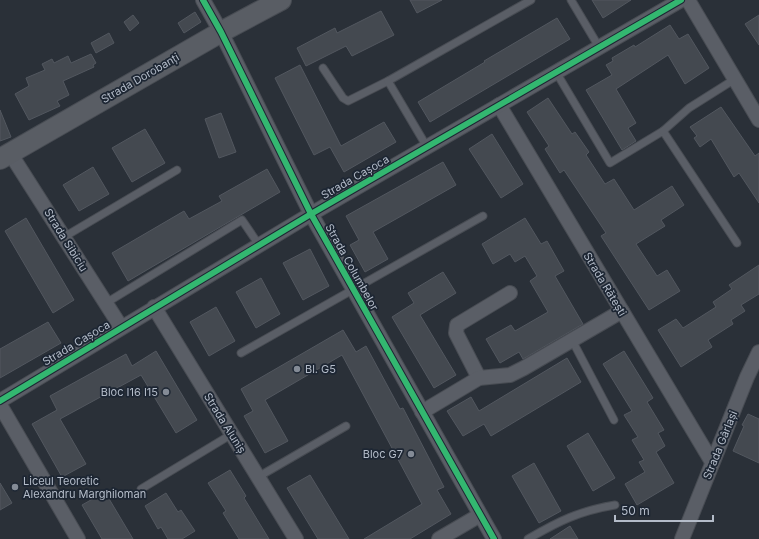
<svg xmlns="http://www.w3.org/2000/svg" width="759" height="539" viewBox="0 0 759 539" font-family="Inter,sans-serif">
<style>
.building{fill:#444950;stroke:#52575f}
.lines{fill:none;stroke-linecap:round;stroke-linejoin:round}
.lane-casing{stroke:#484c53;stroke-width:9}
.street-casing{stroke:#484c53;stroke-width:16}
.secondary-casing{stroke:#484c53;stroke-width:22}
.lane{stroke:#5a5e66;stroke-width:7}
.street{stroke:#5a5e66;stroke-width:14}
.secondary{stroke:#595d64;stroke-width:20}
.cycleway-casing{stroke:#1d2633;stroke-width:8}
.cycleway{stroke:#33b770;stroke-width:6}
.poi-dot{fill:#848b96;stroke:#1d2633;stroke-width:1.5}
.labels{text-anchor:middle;stroke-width:3.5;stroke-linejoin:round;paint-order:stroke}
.street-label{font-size:11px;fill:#b4bcc9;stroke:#1d2633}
.poi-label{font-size:11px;fill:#b4bcc9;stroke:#1d2633;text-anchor:start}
</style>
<rect width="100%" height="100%" fill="#2a3038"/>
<!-- building -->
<g class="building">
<path d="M410,0H442L417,13Z"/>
<path d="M592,0H631L603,18Z"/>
<path d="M381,11L394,35L352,56L346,46L306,66L297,48L335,28L337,33Z"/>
<path d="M195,12L201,22L184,33L178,23Z"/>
<path d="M133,15L139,23L130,31L124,22Z"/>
<path d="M759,15V45L745,24Z"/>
<path d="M557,18L570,39L430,122L418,102L485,62L484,61Z"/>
<path d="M670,25L679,39L688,34L709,68L685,84L668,55L616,89L636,123L628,128L636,141L622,150L586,90L612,75L606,65L613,61L612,58L634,45L635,47Z"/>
<path d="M109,33L114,43L96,53L91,43Z"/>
<path d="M91,54L96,63L93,65L94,67L63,81L69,95L57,101L60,106L29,120L15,94L29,86L26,78L45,70L42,64L52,59L54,63L68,56L71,63Z"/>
<path d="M300,65L341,146L384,122L396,142L344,172L330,147L314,155L275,78Z"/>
<path d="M548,98L572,134L575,132L589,152L586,155L605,184L614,179L634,210L672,186L684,205L661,220L665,226L636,244L657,276L667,270L680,291L649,310L601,236L606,233L564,170L560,173L545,149L549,146L527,112Z"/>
<path d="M721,107L755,156L759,153V203L739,173L734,177L711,139L700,147L694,138L697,136L690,127Z"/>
<path d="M0,110L11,137L0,141Z"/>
<path d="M221,113L236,152L219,158L205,119Z"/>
<path d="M145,129L165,163L132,182L112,148Z"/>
<path d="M492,134L523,184L501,198L469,149Z"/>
<path d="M443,162L456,185L373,232L388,259L365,272L350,245L359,240L346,216Z"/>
<path d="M93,167L109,194L79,211L63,185Z"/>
<path d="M267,169L280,192L128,281L112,253L184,211L189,219L222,201L219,196Z"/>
<path d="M26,218L74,300L53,313L5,231Z"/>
<path d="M525,218L541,244L547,241L564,271L555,276L583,324L523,359L519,352L500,363L486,339L511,325L515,331L548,312L530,281L537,276L525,256L515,262L510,254L493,264L482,244Z"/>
<path d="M310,249L329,286L303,300L283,263Z"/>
<path d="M759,265V294L741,305L745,311L731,320L733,324L708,340L712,347L681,367L658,330L676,319L683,328L716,307L713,302L732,289L729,285Z"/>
<path d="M443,272L456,293L420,315L456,375L434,388L392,317L414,303L408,293Z"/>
<path d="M261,278L280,314L256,328L236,292Z"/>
<path d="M216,307L235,341L209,356L190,322Z"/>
<path d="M48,322L61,343L0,378V349Z"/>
<path d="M343,330L356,352L366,346L400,409L403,408L444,487L437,490L451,514L410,539H364L422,504L342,355L265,400L288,441L265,453L244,416L253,411L241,389Z"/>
<path d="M156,351L197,420L176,433L141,375L60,419L86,464L62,477L32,424L57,410L50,396L126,354L132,366Z"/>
<path d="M624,351L653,398L647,402L664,430L658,433L665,446L656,452L674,483L637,505L625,484L645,472L639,462L644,460L632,440L638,437L624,415L632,411L603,364Z"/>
<path d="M567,358L581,382L491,436L484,424L463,436L447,411L471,397L479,411Z"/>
<path d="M748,414L759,419V463L733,451L744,426L742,425Z"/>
<path d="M588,433L615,478L593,491L567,446Z"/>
<path d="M534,463L561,511L539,523L512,476Z"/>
<path d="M230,470L246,496L244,498L269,539H239L223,513L226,511L208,483Z"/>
<path d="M310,475L349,539H318L287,488Z"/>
<path d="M0,483L12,503L0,510Z"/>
<path d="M105,492L133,539H102L82,505Z"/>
<path d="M166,493L178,512L181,510L195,531L182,539H168L161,527L158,529L145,506Z"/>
<path d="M570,526L578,539H550Z"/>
</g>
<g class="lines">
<!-- lane casing -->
<g class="lane-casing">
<g id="lane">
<path d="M571,0L599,47"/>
<path d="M323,68L343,98L348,101L388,81L531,0"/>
<path d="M556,72L610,163L663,131L737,243"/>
<path d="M388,81L427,147"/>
<path d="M663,131L689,108L735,79"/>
<path d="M64,237L177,170"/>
<path d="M106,303L242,220L259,245"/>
<path d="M572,340L614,420"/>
<path d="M241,353L483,216"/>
<path d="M258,477L346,426"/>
<path d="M141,489L232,434"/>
<path d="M528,539C559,521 579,511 615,505"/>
</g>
</g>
<!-- street casing -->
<g class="street-casing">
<g id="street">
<path d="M203,0L221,32L311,214L494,539"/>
<path d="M688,0L759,120"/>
<path d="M499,105L712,462"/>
<path d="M10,153L121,327"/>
<path d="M154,307L296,539"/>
<path d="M479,378L456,333L457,325L510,293"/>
<path d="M0,401L311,214L681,0"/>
<path d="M0,405L78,539"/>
<path d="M422,412L479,378L510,375L524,368L622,311"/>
<path d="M439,539L480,515"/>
<path d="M682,539L747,377L759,352"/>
</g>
</g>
<!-- secondary casing -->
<g class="secondary-casing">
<path id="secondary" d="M0,159L221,32L281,0"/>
</g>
<!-- lane -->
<use href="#lane" class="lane"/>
<!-- street -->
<use href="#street" class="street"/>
<!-- secondary -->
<use href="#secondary" class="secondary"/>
<!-- cycleway casing -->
<g class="cycleway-casing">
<g id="cycleway">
<path d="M203,0L221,32L311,214L494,539"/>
<path d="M0,401L311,214L681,0"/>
</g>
</g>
<!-- cycleway -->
<use href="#cycleway" class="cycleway"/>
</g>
<!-- markers -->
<g class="poi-dot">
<circle cx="297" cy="369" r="4"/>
<circle cx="166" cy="392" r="4"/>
<circle cx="411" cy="454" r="4"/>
<circle cx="15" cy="487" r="4"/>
</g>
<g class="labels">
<!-- street labels -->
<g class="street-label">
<text transform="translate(140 78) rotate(-30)" y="4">Strada Dorobanți</text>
<text transform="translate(355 177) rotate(-30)" y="4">Strada Cașoca</text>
<text transform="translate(66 240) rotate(58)" y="4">Strada Sibiciu</text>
<text transform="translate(352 267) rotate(61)" y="4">Strada Columbelor</text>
<text transform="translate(605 284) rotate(59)" y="4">Strada Rătești</text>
<text transform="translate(76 343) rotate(-31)" y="4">Strada Cașoca</text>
<text transform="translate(225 423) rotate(58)" y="4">Strada Aluniș</text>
<text transform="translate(720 445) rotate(-68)" y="4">Strada Gârlași</text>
</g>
<!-- poi labels -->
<g class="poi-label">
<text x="305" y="373">Bl. G5</text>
<text x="158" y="396" text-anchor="end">Bloc I16 I15</text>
<text x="403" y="458" text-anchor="end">Bloc G7</text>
<text x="23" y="485">Liceul Teoretic<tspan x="23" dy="13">Alexandru Marghiloman</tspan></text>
</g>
</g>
<!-- scale -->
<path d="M615 515v6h98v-6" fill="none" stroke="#b4bcc9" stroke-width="2"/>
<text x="621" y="515" font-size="12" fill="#b4bcc9" stroke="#1d2633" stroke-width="3" paint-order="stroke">50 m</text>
</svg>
